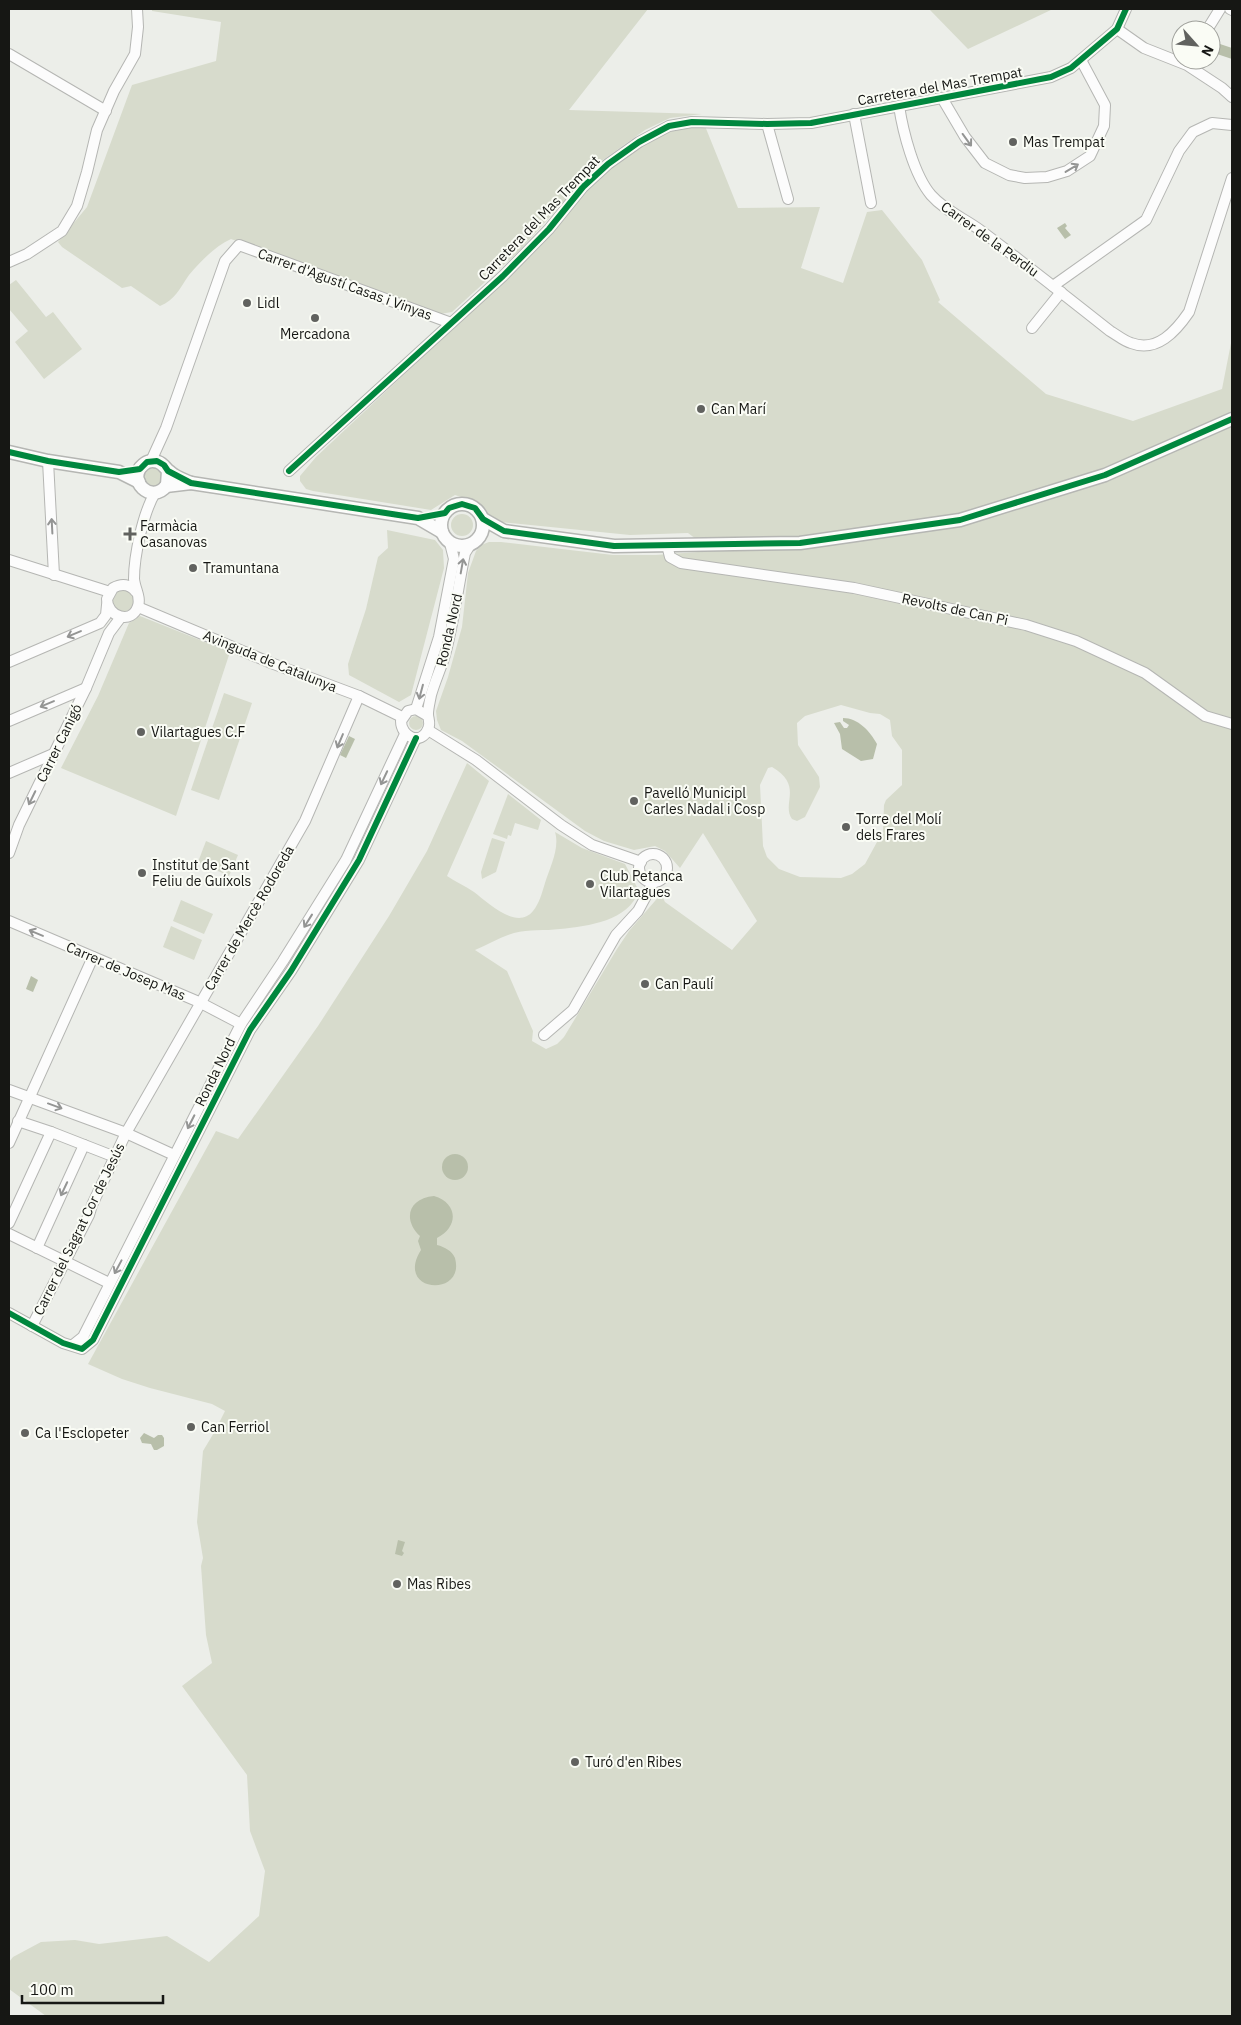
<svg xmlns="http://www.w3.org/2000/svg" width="1241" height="2025" viewBox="0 0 1241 2025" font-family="'IBM Plex Sans',sans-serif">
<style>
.green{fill:#d7dbcc;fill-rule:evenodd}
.water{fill:#b8bfaa}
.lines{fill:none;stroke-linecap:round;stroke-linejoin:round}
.minor-casing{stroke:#b5b6b3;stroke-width:12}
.major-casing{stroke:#b5b6b3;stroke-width:15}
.minor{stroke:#fcfcfc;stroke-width:10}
.major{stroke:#fcfcfc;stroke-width:12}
.cycleway-casing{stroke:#fafcf5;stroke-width:9}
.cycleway{stroke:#00873e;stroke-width:6}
.oneway{stroke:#949594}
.poi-dot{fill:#61625f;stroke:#fafcf5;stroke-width:2}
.labels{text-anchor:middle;stroke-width:4;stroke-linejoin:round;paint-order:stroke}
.street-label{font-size:14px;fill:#161714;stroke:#fafcf5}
.poi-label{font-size:14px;fill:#161714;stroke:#fafcf5;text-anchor:start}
</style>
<rect width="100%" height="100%" fill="#eceee9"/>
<!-- green -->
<g class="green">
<path d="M152,9H648L569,110L702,114L670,118L645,130L600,162L518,252L452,312L440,314L427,310L231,239C215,246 200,262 189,275C180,288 175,300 160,306L131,286L122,288L62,247L58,242L87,207L132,85L216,61L221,22L152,11Z"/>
<path d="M929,9H1053L968,49Z"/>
<path d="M705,126L738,208L820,207L801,268L843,283L867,212L882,210L922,260L940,300L938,302L1046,394L1133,421L1222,389L1232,338V2016H46L9,1989V1962L13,1957L41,1942L75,1940L99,1944L167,1936L209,1962L259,1916L265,1871L250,1831L247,1775L182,1686L212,1663L206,1635L201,1566L203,1558L197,1522L203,1451L215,1431L225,1411L212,1404L150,1388L122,1379L88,1364L216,1131L238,1139L318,1026L389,916L427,851L467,763L489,781L447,876C456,882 465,886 474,892C487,902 517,931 533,911C539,904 542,893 545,883C550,867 560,848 555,832L582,848L625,864L639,891C628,921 589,926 560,929C545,931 529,929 514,933C501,937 487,945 475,950L507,971L533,1031L532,1041L546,1049L557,1044L564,1037L617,949L629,931L661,894L665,902L732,950L757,921L703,833L680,868L665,851L655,846L634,850L604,841L585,831L462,741L441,730L437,720L436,711L448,677L462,627L468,573L476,551L481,545L489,542H501L613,555H656L712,551L688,533L630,535L491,521L479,503L455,495L431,510L313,491L306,489L300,481V476L316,457L497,287L613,161L665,129ZM841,705L870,713L880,714L890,720L892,736L902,750V785L886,800L884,805L883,831L865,864L852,874L841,878L800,877L779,869L767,857L763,846L760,785L768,768L772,767C804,786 781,803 792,819L797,821L805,817L820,787L819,777L798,745L797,723L805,716Z"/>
<path d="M16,280L46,317L53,312L82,349L44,379L15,342L28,331L9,309V285Z"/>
<circle cx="154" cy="477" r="9"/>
<circle cx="462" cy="525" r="11"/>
<path d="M387,530L435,540L443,550L444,568L411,695L399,702L349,675L348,664L366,609L378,557L388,548Z"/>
<circle cx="123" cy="601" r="11"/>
<path d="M140,616L230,652L176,816L61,768L98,696L129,623Z"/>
<path d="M224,693L252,703L219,800L191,790Z"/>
<circle cx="416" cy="723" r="7"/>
<path d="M508,794L541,820L538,830L515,823L511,836L508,835L507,839L493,834Z"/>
<path d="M492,838L505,842L496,872L482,879L481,872Z"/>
<path d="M206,841L238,855L229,876L198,862Z"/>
<path d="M181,900L213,914L204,934L173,921Z"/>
<path d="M171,926L202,940L194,960L163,947Z"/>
</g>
<!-- water -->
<g class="water">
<path d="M1217,43L1232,48V59L1214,53Z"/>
<path d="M1065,223L1067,226L1065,228L1071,235L1065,239L1057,228Z"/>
<path d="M843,718C858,718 870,731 877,744L873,759L861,761L842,749L840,734L834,723L840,722L844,728H847L849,725L843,721Z"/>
<path d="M349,736L355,739L346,758L340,755Z"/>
<path d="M31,976L38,980L33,992L26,989Z"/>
<circle cx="455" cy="1167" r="13"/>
<path d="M434,1196C458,1203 459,1227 437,1238V1245C445,1247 452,1251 455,1258C466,1298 394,1293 421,1250L418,1241L420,1236C402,1219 409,1198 434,1196Z"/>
<path d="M144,1433L154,1438L158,1435H162L164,1438V1446L157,1450H154L151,1444L142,1443L140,1438Z"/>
<path d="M398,1540L405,1542L402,1551L404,1553L402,1556L395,1554Z"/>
</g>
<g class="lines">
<!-- minor casing -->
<g class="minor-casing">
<g id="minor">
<path d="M1230,9L1232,10"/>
<path d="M1117,29L1144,48L1187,65L1222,88L1232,97"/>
<path d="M1207,30L1220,9"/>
<path d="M9,54L106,111"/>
<path d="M942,98L965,137L985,163L1009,175L1025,178L1047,177L1067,171L1090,156L1104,126L1105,105L1081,60"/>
<path d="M899,106C903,132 914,175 931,195C945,211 964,218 980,230C1024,263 1067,297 1110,331C1117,335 1124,341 1131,343C1157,353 1176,331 1189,312L1232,178"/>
<path d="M854,114L871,203"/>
<path d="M767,124L788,199"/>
<path d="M9,262L27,254L62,231L77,206L87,172L97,130L114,91L135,54L138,27L137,9"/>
<path d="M1053,286L1146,220L1179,151L1193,132L1212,123L1232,125"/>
<path d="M1032,328L1061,292"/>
<path d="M48,461L54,575"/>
<path d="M151,461L166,428L225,261L239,245L451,323"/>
<path d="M289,471L503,276L549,229L583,187L608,164L639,142L669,126L692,122L767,124L811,123L1051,77L1071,68L1117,29L1126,9"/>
<path d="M667,545L670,557L681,563L854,588L1026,625L1076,641L1145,673L1205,716L1232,724"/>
<path d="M9,560L110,592"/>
<path d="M136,592C130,584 122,583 113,588L107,599C107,617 132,625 138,606C141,597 135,589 134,579C134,556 143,513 155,493"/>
<path d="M138,607L271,663L359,696L402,717"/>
<path d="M9,662L100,623L106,615L107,605"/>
<path d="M416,709L439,637L454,559L450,543"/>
<path d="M428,716L416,709L408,711L401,721C401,737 421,746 428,729C431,723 428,719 428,714C428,708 430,701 431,695C435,681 441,668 445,655C454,621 458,587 465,553L470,545"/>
<path d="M9,721L86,688"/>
<path d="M428,730L476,760L561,825L592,845L641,862"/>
<path d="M9,773L53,754"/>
<path d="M9,853L19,825L86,688L109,633L121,617"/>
<circle cx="653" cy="868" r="14"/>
<path d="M9,921L199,1002L241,1024"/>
<path d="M544,1035L573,1010L616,935L638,911L653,883"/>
<path d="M9,1090L126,1133L174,1155"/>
<path d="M18,1121L51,1132L115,1157"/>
<path d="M9,1143L93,957"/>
<path d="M9,1223L51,1132"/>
<path d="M9,1234L109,1283"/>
<path d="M37,1248L84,1145"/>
<path d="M9,1313L63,1343L82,1349L93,1340L250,1030L291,971L359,860L416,738"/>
<path d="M32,1326L89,1215L92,1205L126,1133L305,821L359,696"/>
<path d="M73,1345L83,1337L241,1024L283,961L346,860L405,734"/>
</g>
</g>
<!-- major casing -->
<g class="major-casing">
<g id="major">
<path d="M9,452L48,461L119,472L139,482"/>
<path d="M168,471L167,485C151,506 126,479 143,465C147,461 153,460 158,462C164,464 165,469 170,472C175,477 184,480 191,483"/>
<path d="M166,486L191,483L418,518L442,532"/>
<circle cx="462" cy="525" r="21"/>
<path d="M483,519L504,531L614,546L800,543L960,520L1105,475L1232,419"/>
</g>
</g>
<!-- minor -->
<use href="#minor" class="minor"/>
<!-- major -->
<use href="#major" class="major"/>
<!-- cycleway casing -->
<g class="cycleway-casing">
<g id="cycleway">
<path d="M9,452L48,461L119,472L140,469L147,462L157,461L164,465L168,471L191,483L418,518L445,513L449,508L462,504L475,508L483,519L504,531L614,546L800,543L960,520L1105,475L1232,419"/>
<path d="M289,471L503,276L549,229L583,187L608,164L639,142L669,126L692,122L767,124L811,123L1051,77L1071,68L1117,29L1126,9"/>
<path d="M9,1313L63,1343L82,1349L93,1340L250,1030L291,971L359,860L416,738"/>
</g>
</g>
<!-- cycleway -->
<use href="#cycleway" class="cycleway"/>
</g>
<!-- one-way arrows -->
<defs><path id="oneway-shaft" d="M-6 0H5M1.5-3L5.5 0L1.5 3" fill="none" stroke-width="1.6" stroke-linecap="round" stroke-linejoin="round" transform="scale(1.25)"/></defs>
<g class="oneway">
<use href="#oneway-shaft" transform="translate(967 140) rotate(54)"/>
<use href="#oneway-shaft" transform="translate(1072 168) rotate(-31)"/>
<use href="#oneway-shaft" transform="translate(52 526) rotate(-93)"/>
<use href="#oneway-shaft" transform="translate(462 566) rotate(-80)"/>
<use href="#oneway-shaft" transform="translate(74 634) rotate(157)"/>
<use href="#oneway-shaft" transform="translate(421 692) rotate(105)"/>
<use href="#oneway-shaft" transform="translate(47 704) rotate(157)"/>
<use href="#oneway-shaft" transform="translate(340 741) rotate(113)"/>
<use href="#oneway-shaft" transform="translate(384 778) rotate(115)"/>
<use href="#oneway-shaft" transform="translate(32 798) rotate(116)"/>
<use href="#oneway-shaft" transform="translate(308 921) rotate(122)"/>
<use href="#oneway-shaft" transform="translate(36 933) rotate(-157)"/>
<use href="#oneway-shaft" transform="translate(55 1106) rotate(20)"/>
<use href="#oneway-shaft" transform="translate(191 1122) rotate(117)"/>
<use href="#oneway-shaft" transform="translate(64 1189) rotate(115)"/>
<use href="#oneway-shaft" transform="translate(118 1267) rotate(118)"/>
</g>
<!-- markers -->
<g class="poi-dot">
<circle cx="1013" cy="142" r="5"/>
<circle cx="247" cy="303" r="5"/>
<circle cx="315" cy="318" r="5"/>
<circle cx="701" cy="409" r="5"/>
<path d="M127.5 526.5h5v5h5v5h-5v5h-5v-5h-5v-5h5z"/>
<circle cx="193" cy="568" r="5"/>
<circle cx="141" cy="732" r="5"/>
<circle cx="634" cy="801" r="5"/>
<circle cx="846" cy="827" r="5"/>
<circle cx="142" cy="873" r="5"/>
<circle cx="590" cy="884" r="5"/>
<circle cx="645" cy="984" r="5"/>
<circle cx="191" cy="1427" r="5"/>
<circle cx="25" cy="1433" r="5"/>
<circle cx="397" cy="1584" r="5"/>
<circle cx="575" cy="1762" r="5"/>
</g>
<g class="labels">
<!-- street labels -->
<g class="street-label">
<text transform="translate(940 86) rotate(-10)" y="5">Carretera del Mas Trempat</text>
<text transform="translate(539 218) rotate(-46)" y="5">Carretera del Mas Trempat</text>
<text transform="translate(990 239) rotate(36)" y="5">Carrer de la Perdiu</text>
<text transform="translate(345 284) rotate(20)" y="5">Carrer d'Agustí Casas i Vinyas</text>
<text transform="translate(955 609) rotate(12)" y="5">Revolts de Can Pi</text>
<text transform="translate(449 630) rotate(-77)" y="5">Ronda Nord</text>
<text transform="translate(270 661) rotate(22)" y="5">Avinguda de Catalunya</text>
<text transform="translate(59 743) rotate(-64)" y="5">Carrer Canigó</text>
<text transform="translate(249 918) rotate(-60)" y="5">Carrer de Mercè Rodoreda</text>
<text transform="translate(126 971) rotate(23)" y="5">Carrer de Josep Mas</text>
<text transform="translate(215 1072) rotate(-64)" y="5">Ronda Nord</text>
<text transform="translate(79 1229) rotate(-64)" y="5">Carrer del Sagrat Cor de Jesús</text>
</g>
<!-- poi labels -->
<g class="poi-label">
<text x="1023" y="147">Mas Trempat</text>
<text x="257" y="308">Lidl</text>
<text x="315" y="339" text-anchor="middle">Mercadona</text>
<text x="711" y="414">Can Marí</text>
<text x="140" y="531">Farmàcia<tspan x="140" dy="16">Casanovas</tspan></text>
<text x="203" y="573">Tramuntana</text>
<text x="151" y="737">Vilartagues C.F</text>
<text x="644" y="798">Pavelló Municipl<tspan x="644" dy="16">Carles Nadal i Cosp</tspan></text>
<text x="856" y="824">Torre del Molí<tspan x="856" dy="16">dels Frares</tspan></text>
<text x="152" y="870">Institut de Sant<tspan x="152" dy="16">Feliu de Guíxols</tspan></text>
<text x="600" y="881">Club Petanca<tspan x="600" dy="16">Vilartagues</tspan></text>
<text x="655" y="989">Can Paulí</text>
<text x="201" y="1432">Can Ferriol</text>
<text x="35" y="1438">Ca l'Esclopeter</text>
<text x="407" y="1589">Mas Ribes</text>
<text x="585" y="1767">Turó d'en Ribes</text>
</g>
</g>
<!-- border -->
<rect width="1241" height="2025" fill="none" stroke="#161714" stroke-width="20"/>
<!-- north arrow -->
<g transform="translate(1196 45) rotate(117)"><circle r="24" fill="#fafcf5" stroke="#9fa09b"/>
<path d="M0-4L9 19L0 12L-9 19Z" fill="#61625f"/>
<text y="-8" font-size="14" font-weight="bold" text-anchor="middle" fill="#161714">N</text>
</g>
<!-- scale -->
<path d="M22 1995v8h141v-8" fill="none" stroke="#161714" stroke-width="2.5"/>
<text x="30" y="1995" font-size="15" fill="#161714" stroke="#fafcf5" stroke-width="4" paint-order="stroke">100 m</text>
</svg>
